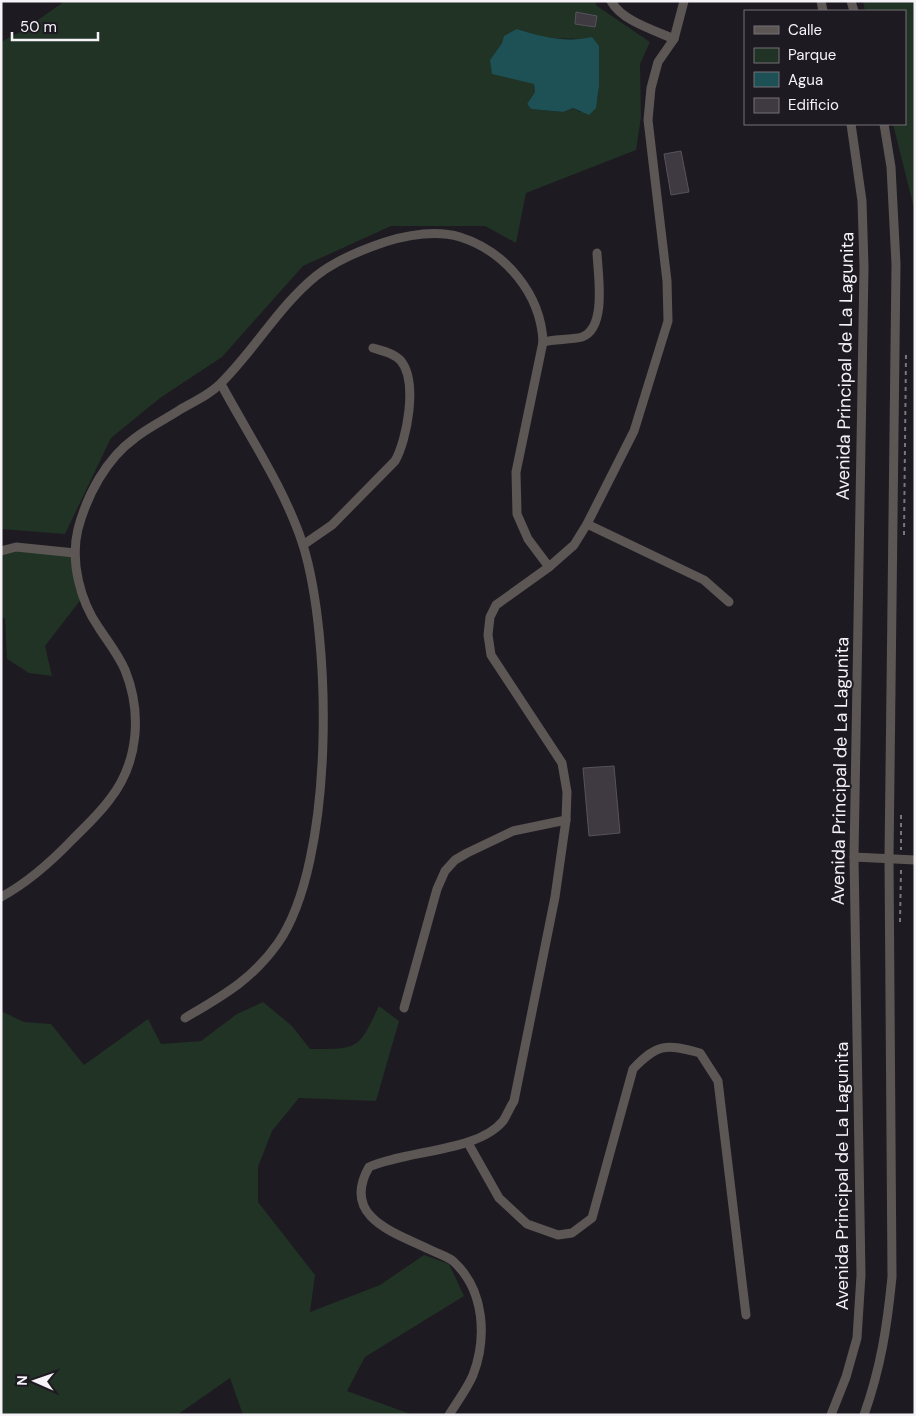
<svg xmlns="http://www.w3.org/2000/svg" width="916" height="1416" viewBox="0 0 916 1416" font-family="'DM Sans',sans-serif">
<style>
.green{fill:#203324;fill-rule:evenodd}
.water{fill:#1d5155}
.building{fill:#3f3942;stroke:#57525b}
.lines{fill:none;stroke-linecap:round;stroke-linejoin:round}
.path{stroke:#79767c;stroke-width:2;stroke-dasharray:4 4;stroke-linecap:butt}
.minor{stroke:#5c5755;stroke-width:9}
.labels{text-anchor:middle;stroke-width:4;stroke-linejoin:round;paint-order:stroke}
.street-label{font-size:18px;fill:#f5f2f8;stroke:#1e1a21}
</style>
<rect width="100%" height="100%" fill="#1e1a21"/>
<!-- green -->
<g class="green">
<path d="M65,1H595L597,6L650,42L640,64L641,117L636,150L526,193L516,243L485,226H391L303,266L222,357L160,398L111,438L65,534L1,529V42L22,31ZM517,29L546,38L583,39L599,46L598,98L580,112L573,108L563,112L531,109L527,104L535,92L534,84L490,60L502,43Z"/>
<path d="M863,1H915V212L893,124H905V11H865Z"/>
<path d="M4,550L77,555L82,598L45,646L52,676L29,673L7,659L5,619L1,616V553Z"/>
<path d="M263,1002L292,1026L310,1049C359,1049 358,1050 379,1006L399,1021L376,1101L299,1098L272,1131L258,1167V1202L315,1275L310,1312L380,1285L424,1255L449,1264L464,1296L365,1357L347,1391L413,1415H243L230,1378L177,1415H1V1011L24,1022L51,1024L84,1065L148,1019L161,1044L201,1041L237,1014Z"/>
</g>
<!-- water -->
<path class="water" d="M517,29C541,37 567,43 592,37L599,46V86L596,108L589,115L573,108L563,112L531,109L527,104L535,92L534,84L492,74L490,60L502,43L504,36Z"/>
<!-- building -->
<g class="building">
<path d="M576,12L597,16L595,27L575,24Z"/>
<path d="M681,151L689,192L671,195L664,154Z"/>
<path d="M614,766L620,833L589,836L583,768Z"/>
</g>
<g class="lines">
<!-- path -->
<g class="path">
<path d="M904,535L906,352"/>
<path d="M901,815V850"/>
<path d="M900,922L901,870"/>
</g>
<!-- minor -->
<g class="minor">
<path d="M611,1C622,21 654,30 674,39"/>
<path d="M821,1L823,11"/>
<path d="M851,1L854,11"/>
<path d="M543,342C554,339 571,340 582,337C607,328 598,275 597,253"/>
<path d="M587,524L704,580L729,602"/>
<path d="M303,545L332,525L395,461C407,440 418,382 401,361C394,353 383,351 373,348"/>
<path d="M1,551L16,547L75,553"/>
<path d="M854,857L915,860"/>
<path d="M1,897C29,882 51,862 73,839C86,826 99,814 110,799C139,762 142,712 125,670C118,654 108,642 99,628C80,601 70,561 78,529C87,495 106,459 135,438C149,427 166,419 181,409C195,401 211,394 222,382C255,349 280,305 316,276C336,260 361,250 385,242C408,235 436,230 460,237C505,251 541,294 543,342L516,472L517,514L528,539L549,567"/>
<path d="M404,1008L437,889L445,871L455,860L467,853L513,831L566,820"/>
<path d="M185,1018C222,996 252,980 278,943C335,861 332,639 303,545C285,489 249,436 221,384"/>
<path d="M468,1143L499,1198L527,1224L558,1235L572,1233L592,1218L633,1069C658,1043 666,1044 700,1053L718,1081L746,1315"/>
<path d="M449,1415C457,1402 467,1389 473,1375C487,1338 485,1290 453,1261C448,1257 439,1254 433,1251C396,1233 340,1218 369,1167C406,1150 478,1152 503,1121C507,1115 510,1107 514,1101L555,897L566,820L567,792L562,763L491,655L488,635L490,617L496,605L549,567L574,545L587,524L634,431L668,321L667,281L648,120L651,88L658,62L674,39L684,1"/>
<path d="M831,1415L846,1377L857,1338L861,1275L854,857L864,267L862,201L851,124"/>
<path d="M864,1415C881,1367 887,1327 892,1277L889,858L896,264L891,167L884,124"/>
</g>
</g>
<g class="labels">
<!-- street labels -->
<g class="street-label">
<text transform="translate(845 366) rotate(-89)" y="6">Avenida Principal de La Lagunita</text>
<text transform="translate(840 771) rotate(-89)" y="6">Avenida Principal de La Lagunita</text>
<text transform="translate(842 1176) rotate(-90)" y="6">Avenida Principal de La Lagunita</text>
</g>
</g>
<!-- border -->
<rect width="916" height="1416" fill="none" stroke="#f5f2f8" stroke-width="5"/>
<!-- legend -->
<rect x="744" y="10" width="162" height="115" fill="#1e1a21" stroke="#747077"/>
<rect x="754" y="26" width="25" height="8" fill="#5c5755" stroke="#747077"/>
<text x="788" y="35" font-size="15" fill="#f5f2f8">Calle</text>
<rect x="754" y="48" width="25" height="15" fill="#203324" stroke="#747077"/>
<text x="788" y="60" font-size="15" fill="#f5f2f8">Parque</text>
<rect x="754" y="72" width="25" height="15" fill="#1d5155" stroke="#747077"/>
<text x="788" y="85" font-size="15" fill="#f5f2f8">Agua</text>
<rect x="754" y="98" width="25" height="15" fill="#3f3942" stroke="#747077"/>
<text x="788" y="110" font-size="15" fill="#f5f2f8">Edificio</text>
<!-- north arrow -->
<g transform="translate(35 1381) rotate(272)" stroke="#1e1a21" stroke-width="4" paint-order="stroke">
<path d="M0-4L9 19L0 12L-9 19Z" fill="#f5f2f8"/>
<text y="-8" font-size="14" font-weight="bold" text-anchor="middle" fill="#f5f2f8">N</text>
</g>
<!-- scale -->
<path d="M12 32v8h86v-8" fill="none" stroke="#f5f2f8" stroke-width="2.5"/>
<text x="20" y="32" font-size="15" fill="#f5f2f8" stroke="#1e1a21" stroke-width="4" paint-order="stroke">50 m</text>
</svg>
